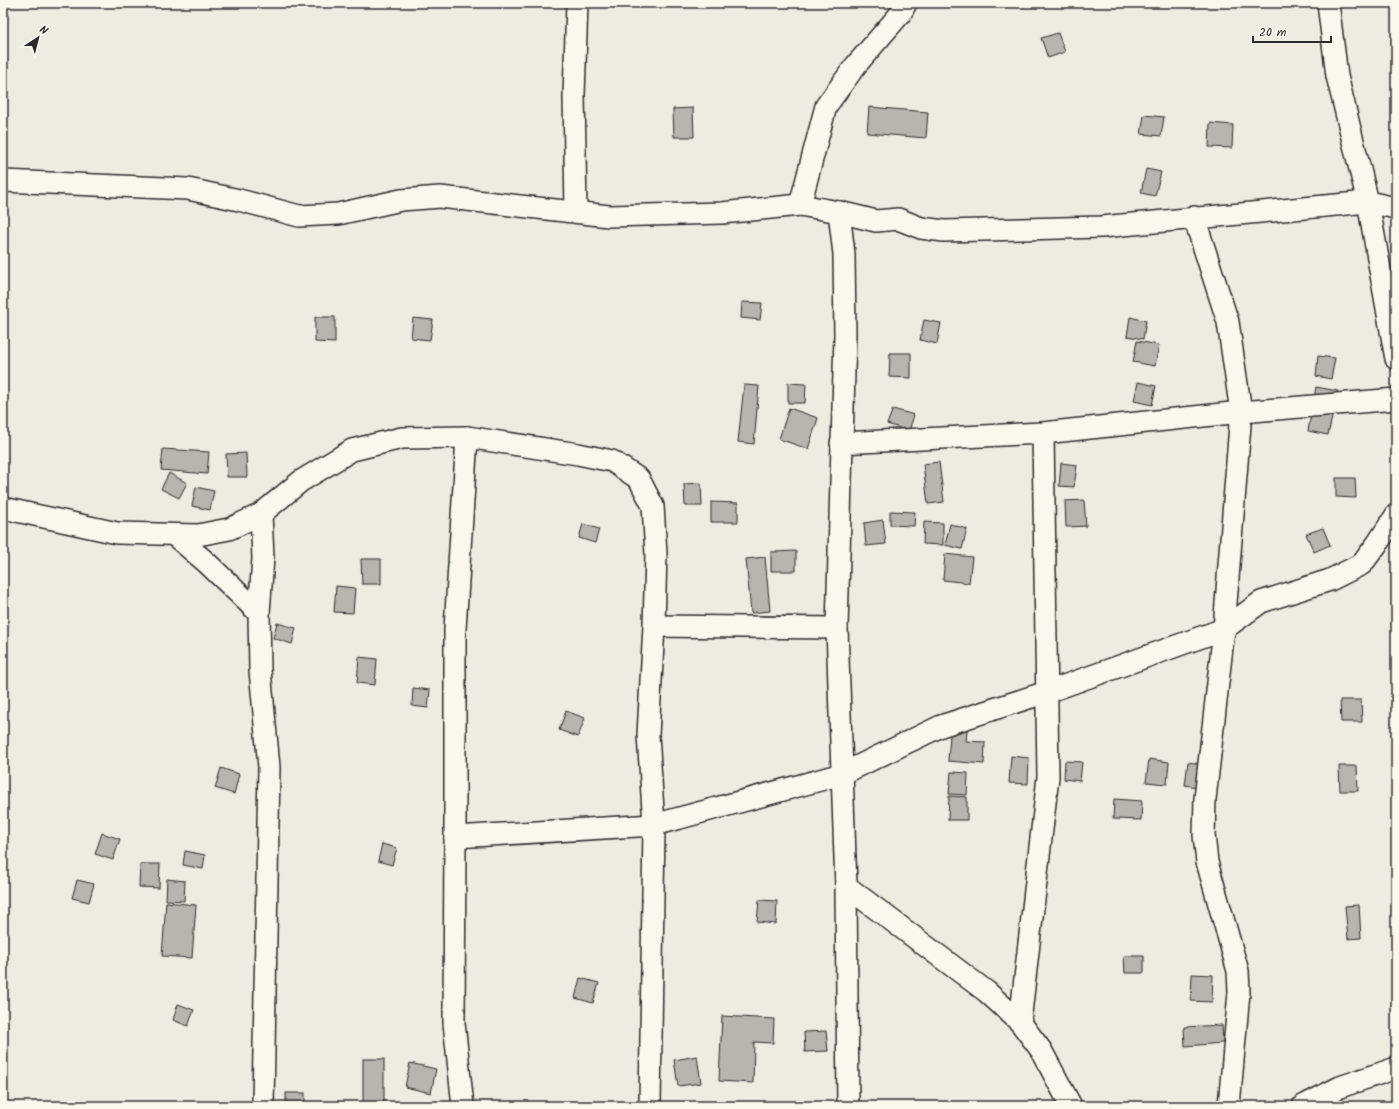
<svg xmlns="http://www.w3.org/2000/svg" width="1399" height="1109" viewBox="0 0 1399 1109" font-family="Kalam,sans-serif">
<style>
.building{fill:#b8b5ae;stroke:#2b2b2b}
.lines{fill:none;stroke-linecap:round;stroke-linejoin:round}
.street-casing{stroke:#2b2b2b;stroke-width:24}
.street{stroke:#fbf7ec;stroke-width:21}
</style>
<rect width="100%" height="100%" fill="#eeebe0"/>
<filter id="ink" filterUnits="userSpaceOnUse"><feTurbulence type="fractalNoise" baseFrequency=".025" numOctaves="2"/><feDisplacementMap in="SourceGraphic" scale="8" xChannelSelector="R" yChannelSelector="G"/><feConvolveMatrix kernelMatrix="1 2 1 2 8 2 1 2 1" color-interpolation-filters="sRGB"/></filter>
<g filter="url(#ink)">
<!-- building -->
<g class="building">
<path d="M1058,33L1065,52L1048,58L1041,38Z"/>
<path d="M869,107L928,112L926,138L867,133Z"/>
<path d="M693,108L694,137H674L673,109Z"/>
<path d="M1144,115L1164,117L1161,136L1141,134Z"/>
<path d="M1210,123L1233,125L1232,148L1209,147Z"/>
<path d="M1146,169L1161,172L1155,196L1141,193Z"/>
<path d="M742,302L762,303L760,320L741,318Z"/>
<path d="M315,317H335V343L315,342Z"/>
<path d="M1130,317L1146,321L1143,339L1127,336Z"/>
<path d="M413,318L433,320L430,340L411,338Z"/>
<path d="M924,320L941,323L937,344L920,340Z"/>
<path d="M1137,341L1159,345L1155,366L1133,362Z"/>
<path d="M890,353H911V378L889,377Z"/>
<path d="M1318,356L1335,358L1331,379L1316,376Z"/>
<path d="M1138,382L1156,386L1152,405L1134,401Z"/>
<path d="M788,383L806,384L805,403H788Z"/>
<path d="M744,385L759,386L754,444L738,442Z"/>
<path d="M1316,387L1338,391L1328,435L1308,431Z"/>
<path d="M789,408L818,418L808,449L779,439Z"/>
<path d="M893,409L914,415L909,431L887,424Z"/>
<path d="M163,449L209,452L207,474L161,470Z"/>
<path d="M246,453L247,477H227L226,454Z"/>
<path d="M939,462L944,502L928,504L923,464Z"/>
<path d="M1061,463L1077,465L1074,487L1059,486Z"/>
<path d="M169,473L187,483L179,498L161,489Z"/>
<path d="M1336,478H1355L1356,498L1336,497Z"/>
<path d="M701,483L702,506H685L684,484Z"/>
<path d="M196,487L214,491L210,510L192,506Z"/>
<path d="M1084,500L1086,526L1066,527L1065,501Z"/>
<path d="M711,502L738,503V522H711Z"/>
<path d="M890,511L915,512L914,526L890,525Z"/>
<path d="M883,520L886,544L866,546L864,523Z"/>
<path d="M924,522L943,523V545L923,544Z"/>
<path d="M583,524L599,529L595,543L579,538Z"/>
<path d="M950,524L967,529L962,549L945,545Z"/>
<path d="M1323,528L1330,545L1314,552L1306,534Z"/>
<path d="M796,551V571H771V552Z"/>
<path d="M945,554L972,557L969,583L943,580Z"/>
<path d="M765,557L770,611L751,613L746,559Z"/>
<path d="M361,559H381V584H362Z"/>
<path d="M336,586L355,588L353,613L334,612Z"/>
<path d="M277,623L296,628L292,644L273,638Z"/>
<path d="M359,657L377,659L375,685L357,683Z"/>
<path d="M413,688L430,690L428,708L412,706Z"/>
<path d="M1340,700H1361L1362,722H1341Z"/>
<path d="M566,711L585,718L578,737L559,730Z"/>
<path d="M951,722L968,723L966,741L985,742L984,764L948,761Z"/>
<path d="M1011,756L1029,758L1028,784L1009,783Z"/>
<path d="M1149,759L1169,762L1167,784L1146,782Z"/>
<path d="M1065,761L1082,762L1080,781L1064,779Z"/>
<path d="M1188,762L1207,765L1204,788L1185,785Z"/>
<path d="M1339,766H1357L1358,791H1340Z"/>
<path d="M221,768L239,774L234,794L215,788Z"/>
<path d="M951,772L968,773L967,795L949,794Z"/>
<path d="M949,796L967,797V820H948Z"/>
<path d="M1114,799L1142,801L1141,820L1113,819Z"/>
<path d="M102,833L120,839L113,860L95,854Z"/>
<path d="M382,844L397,848L392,865L378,861Z"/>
<path d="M185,851L205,855L203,869L183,865Z"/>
<path d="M140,864H160L159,888L139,887Z"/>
<path d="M167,879L185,881L184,901L166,900Z"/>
<path d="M77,880L94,884L89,902L72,898Z"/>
<path d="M759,900L777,901L776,924L757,922Z"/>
<path d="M166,902L196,905L192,958L162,956Z"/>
<path d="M1359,905L1361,938L1348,939L1345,906Z"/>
<path d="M1124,956H1144V973H1125Z"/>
<path d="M1192,974L1213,975L1212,1002L1191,1001Z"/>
<path d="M580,978L599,983L593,1003L575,998Z"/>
<path d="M178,1004L194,1010L188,1026L173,1020Z"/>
<path d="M722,1016L774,1019L773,1043L754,1042L753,1083L719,1081Z"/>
<path d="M1222,1025L1223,1043L1185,1046L1184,1027Z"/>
<path d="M826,1031L828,1051L805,1052L804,1032Z"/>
<path d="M697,1056L701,1083L678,1086L674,1060Z"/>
<rect x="363" y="1059" width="21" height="47"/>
<path d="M410,1063L436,1069L431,1093L405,1087Z"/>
<rect x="286" y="1093" width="19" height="13"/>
</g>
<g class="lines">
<!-- street casing -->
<g class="street-casing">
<g id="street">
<path d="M1328,3L1337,76L1368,202L1396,359"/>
<path d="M3,181L188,189L239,200L299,216L338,214L401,200L440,197L609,216L722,213L800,205L839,212L844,254L845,335L837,628L846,886L848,1106"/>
<path d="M800,205L826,106L856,65L901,13L906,3"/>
<path d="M576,212L574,95L577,3"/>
<path d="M839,212L876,221L898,219L921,228L944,231L1101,227L1368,202L1396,208"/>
<path d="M1194,217L1228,322L1241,412L1224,629L1205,799L1204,835L1207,862L1238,971L1239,992L1229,1106"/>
<path d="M841,443L1043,433L1241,412L1396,399"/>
<path d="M3,508L117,533L198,535L229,529L261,514L301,481L352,450L402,438L467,437L578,454L612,461L639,479L653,506L656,554L654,626L648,735L654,825L650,1106"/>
<path d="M261,514L263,558L259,613L260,670L269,767L263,1106"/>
<path d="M174,535L206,562L259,613"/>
<path d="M654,626L837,628"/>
<path d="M455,837L654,825L842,774L941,726L1047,692L1224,629L1261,602L1330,580L1362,564L1377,544L1396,515"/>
<path d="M846,886L987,992L1020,1022L1041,1050L1071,1106"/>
<path d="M1020,1022L1048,777L1043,433"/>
<path d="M463,1106L454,1023L455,837V629L467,437"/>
<path d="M1303,1106L1340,1087L1396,1068"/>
</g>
</g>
<!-- street -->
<use href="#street" class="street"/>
</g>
</g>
<!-- margin -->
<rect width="1399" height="1109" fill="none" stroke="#fbf7ec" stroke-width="16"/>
<rect x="8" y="8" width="1383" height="1093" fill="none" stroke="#2b2b2b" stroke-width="1.5" filter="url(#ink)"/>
<!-- north arrow -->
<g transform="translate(38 38) rotate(36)" stroke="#fbf7ec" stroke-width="3" paint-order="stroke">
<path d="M0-3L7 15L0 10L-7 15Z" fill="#2b2b2b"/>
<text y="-6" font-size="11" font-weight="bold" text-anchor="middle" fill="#2b2b2b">N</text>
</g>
<!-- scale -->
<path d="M1253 36v6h78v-6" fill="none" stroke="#2b2b2b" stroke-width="2"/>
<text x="1259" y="36" font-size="12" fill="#2b2b2b" stroke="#fbf7ec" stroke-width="3" paint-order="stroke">20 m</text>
</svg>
